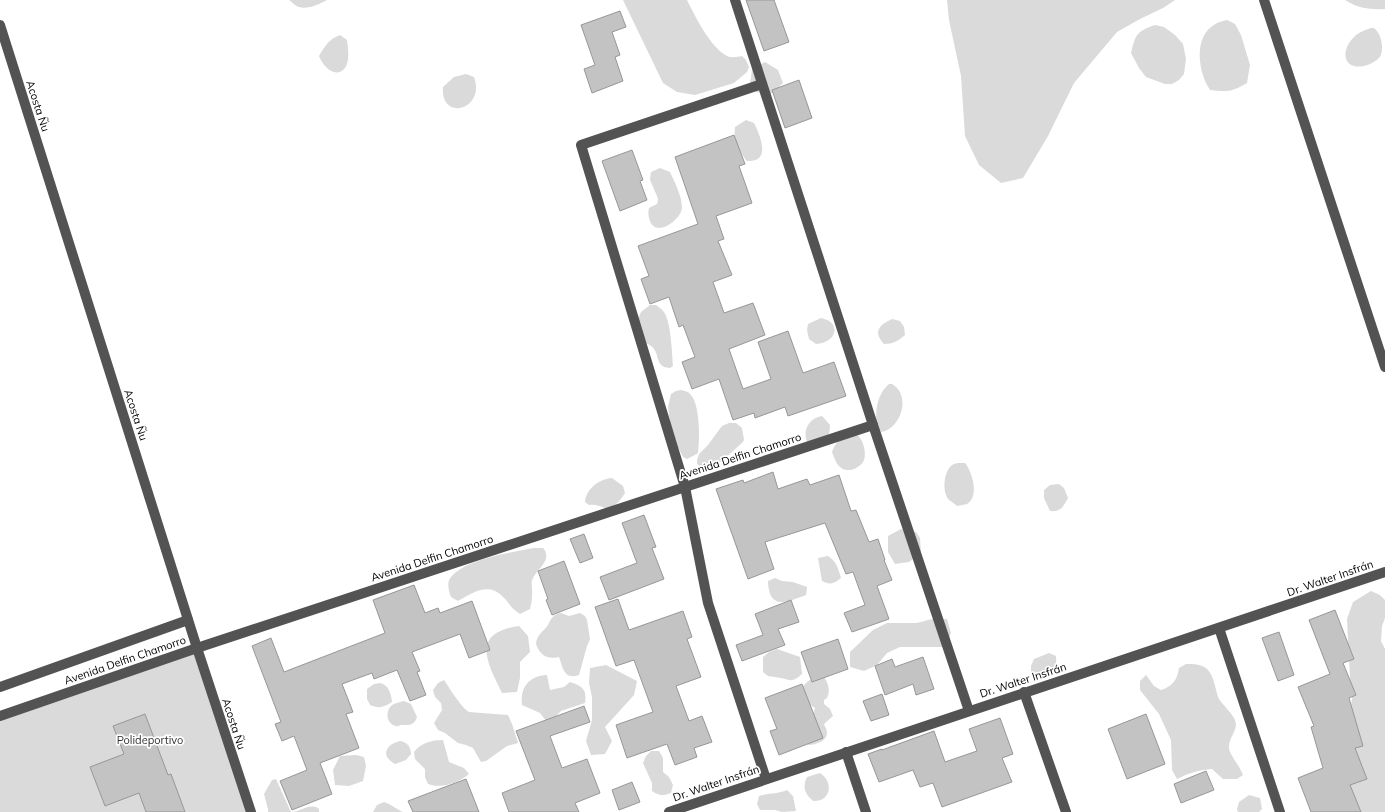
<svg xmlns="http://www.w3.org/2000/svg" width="1385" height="812" viewBox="0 0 1385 812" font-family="Mulish,sans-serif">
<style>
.green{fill:#dadada}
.building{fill:#c3c3c3;stroke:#979797}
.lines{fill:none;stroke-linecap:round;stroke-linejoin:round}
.minor{stroke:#535353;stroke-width:10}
.labels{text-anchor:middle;stroke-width:3.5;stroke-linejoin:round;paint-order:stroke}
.street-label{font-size:11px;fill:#000;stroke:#fff}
.park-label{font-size:11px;fill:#313131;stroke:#fff}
</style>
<rect width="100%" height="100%" fill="#fff"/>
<!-- green -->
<g class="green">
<path d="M289,0H327C320,4 307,10 299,7C295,6 292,2 289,0Z"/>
<path d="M623,0H687C695,16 710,47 727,56C731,58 737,57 742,56L746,60L749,67L747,72L734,83L695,95L677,92L663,83Z"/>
<path d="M947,0H1175L1163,8L1140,19L1117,32L1074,83L1048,136L1023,178L1001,183L979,165L965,136L961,76L949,20Z"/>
<path d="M1345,0H1385V9C1371,10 1357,8 1345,0Z"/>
<path d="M1227,20L1235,24L1241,35L1250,65L1247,83C1232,92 1227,92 1210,90C1207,85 1204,80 1203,75C1196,52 1199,25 1227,20Z"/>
<path d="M1155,25L1164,27L1175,35L1183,44L1186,59L1184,74L1179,80L1172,84H1165L1146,77L1139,68L1131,53C1135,35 1137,31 1155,25Z"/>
<path d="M1371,28H1374C1380,33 1382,41 1382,48C1382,57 1378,60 1370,64C1345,74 1338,53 1354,37C1359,32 1365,30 1371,28Z"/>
<path d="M340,35L347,40C348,48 350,61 345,68C335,80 322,65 319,56C325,46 329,39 340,35Z"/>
<path d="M765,62L778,70L783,83L771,94L756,92L750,84L752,69Z"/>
<path d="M466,74L474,77C486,110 440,122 443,87L454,77Z"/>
<path d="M746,120L754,123C760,135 772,163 747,161C739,152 733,139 735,127Z"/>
<path d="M660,168L670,172C675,183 682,196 682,208C681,217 668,228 659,228C650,228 647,215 649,208L657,204L658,200L657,196L650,180L651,172Z"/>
<path d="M650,305H656C658,307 661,308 663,311C671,319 672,353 673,366L670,368C651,367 664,349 645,343L638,319L641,312Z"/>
<path d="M821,318C842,322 837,343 816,344L809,339L807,330L808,324Z"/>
<path d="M892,319L900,321L904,327L905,335C898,341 893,344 884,344C872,331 880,325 892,319Z"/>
<path d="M889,384H892C911,395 902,427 882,432L878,430C874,415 876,395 889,384Z"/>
<path d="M681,390C684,391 688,391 690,394C700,403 700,439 698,453L693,456L687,459L683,457L678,447L670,422L668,407L671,394L676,391Z"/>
<path d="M822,416L830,425L829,436L807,442C802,429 810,418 822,416Z"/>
<path d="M729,423H736L742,428L744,440L742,443C730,452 712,477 697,464V460L699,454L708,445L719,430L722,426Z"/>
<path d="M855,434C857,435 859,436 860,438C864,443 867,456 863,462C858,469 846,474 839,466C836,463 834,457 832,452C837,439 842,438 855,434Z"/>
<path d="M958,463H965C972,471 980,497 967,504C965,505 960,505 957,506C955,504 952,502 949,500C942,493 943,472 952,465C954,464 956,463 958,463Z"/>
<path d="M612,478L623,486L625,493C621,499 614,510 605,508C599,506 596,504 589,505L585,502C586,489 599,479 612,478Z"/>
<path d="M1059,484L1064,488L1068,498C1063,507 1061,512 1050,511L1044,498V490L1050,485Z"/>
<path d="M901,529L916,532L920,538L921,553L909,562L895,564L888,552V536Z"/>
<path d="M534,548H543C553,559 538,568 533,578C530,583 533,590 532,596C532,600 531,605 530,609L520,614C509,607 510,603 502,596C488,582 472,593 458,601L451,597C449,591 446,583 451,577C466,559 512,552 534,548Z"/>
<path d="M828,556C837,562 838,568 841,578C834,584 830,585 822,581L818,558Z"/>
<path d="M775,578L782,581L793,582L807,587L806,595C787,602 769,611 768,581Z"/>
<path d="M1371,591L1380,595L1385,600V618L1382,626L1381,641L1385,649V812H1355L1348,785L1351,738L1350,717L1352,698L1350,678L1347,619L1353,602Z"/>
<path d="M561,613L569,616L580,613L585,616L587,620L590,639L587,646L579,675C564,680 563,668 559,657C547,660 540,655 536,644C537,634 543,632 548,625C551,619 553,614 561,613Z"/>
<path d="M932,619H947L951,633L944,647H900L887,653L877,665L864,671L850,667V652L873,630L887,623H917Z"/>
<path d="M519,626L528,636L530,652L520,662V678L517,692L502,693C487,662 470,633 519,626Z"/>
<path d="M197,648L248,812H0V716Z"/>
<path d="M777,649L800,657L802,674C792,683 791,680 781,678C777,677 772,677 768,676L763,672V657L769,652Z"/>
<path d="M1049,653L1056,656C1058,672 1045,686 1031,674V666L1034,659Z"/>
<path d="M1186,664C1193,664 1203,664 1208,670C1215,678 1215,690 1219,699C1224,707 1235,715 1236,724C1236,732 1228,740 1229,748C1229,754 1240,766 1243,775L1237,779H1223L1212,769C1198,770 1189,773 1177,779L1172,770L1171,740L1159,714L1140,690V681L1146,675L1154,686L1161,690C1173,686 1177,680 1179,668Z"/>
<path d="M606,665L637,681L634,695L605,727L612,741L605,754L591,755L586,741L592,720V697L589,683L590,668Z"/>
<path d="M547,675L550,690L564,687L570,682C583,686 587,690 585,703L561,711L557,715L559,726L547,722L540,713L522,705C520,687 529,676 547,675Z"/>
<path d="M823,675C828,683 831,690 827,698L824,700V704L830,709L833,716L825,723L824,725C833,738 820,744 809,745L805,743L815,708L809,704L799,692C806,681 811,678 823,675Z"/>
<path d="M444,680C450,689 461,707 469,712L508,715L512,724L518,743L507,746L486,761L481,762L473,748L466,745L458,743L445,733L438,730L434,723L442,710L441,703L435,697L433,690L438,683Z"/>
<path d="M380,683C389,685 391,694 392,702C384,707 379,709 370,705L367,699V689L374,684Z"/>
<path d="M404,701L411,704L417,717C414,726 409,725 402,725C397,725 401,727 396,726C386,724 385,711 392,705C395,703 400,702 404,701Z"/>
<path d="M443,740L449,762L464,768L469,774C458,783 442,789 428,784L425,777V769L415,759L414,752C421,743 431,740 443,740Z"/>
<path d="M400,741C407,742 411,747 411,754L406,760L395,764C379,755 387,744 400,741Z"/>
<path d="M651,751H659L663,758V772L669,777L673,785L671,793C663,796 659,796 652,791V783L643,763L646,756Z"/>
<path d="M356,755L364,757L366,766L363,781L349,786L335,785L333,770L340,756Z"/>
<path d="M820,773C834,782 831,802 813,801C805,794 802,787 807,777Z"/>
<path d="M276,779L291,812C300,812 311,802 319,809V812H268V809L264,794L272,780Z"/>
<path d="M787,790L793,796L796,811L782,812L775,810H760L757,804L759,796C768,793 778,794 787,790Z"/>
<path d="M1249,795L1260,798L1262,809L1259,812H1238L1237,809L1239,802Z"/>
<path d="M384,802C391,804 396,809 403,812H373L377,805Z"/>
</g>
<!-- building -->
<g class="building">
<path d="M746,0H774L789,42L764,51Z"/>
<path d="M620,11L626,27L612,32L620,55L615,57L623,81L592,93L584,69L595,65L581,25Z"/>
<path d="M799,80L812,118L785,128L772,90Z"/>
<path d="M734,135L745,164L739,166L752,203L716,216L724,239L718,241L732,275L713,282L724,313L753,303L765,335L729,349L743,389L771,379L758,342L788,331L803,373L834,362L846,396L788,416L785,407L755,418L754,413L733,420L719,379L692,389L682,362L695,357L683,325L679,327L669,297L650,304L641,279L649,276L638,246L698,224L675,157Z"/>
<path d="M632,150L643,180L640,181L647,200L620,211L602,161Z"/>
<path d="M773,472L778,489L807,479L810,485L839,475L851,511L856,510L869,542L878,539L885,560H884L892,580L877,586L889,619L852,632L844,613L865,605L853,572L846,574L825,523L765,542L774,569L748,579L716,489L743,480L744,483Z"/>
<path d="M644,515L656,547L652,548L664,579L609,600L600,577L637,563L622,523Z"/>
<path d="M584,534L593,558L580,563L570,539Z"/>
<path d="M564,561L580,604L552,615L546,600L548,599L538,571Z"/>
<path d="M414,585L425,613L438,608L440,613L472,601L490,650L469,658L460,634L412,652L420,671L417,672L426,695L410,701L397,670L374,679L372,673L342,684L353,712L346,714L359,748L320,763L332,794L292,810L280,781L307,770L294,736L282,741L275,724L281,722L252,646L271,638L284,672L385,633L373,600Z"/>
<path d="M618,599L629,630L683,611L692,637L687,639L701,677L676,686L689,721L702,716L712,742L694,748L697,757L675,765L667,744L627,758L616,725L653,712L634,660L616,666L595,607Z"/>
<path d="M791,600L799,622L778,629L785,645L742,661L736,645L763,635L755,614Z"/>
<path d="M1335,610L1354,659L1343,663L1356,695L1349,698L1363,746L1355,748L1367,779L1350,785L1361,812H1311L1298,778L1323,768L1311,727L1314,726L1298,687L1330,674L1309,620Z"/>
<path d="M1279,632L1294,675L1278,681L1262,638Z"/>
<path d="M838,639L848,669L812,682L801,652Z"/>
<path d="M923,657L934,689L916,695L913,684L885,695L875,666L892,659L895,667Z"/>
<path d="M802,684L823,738L779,755L770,731L777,729L765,698Z"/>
<path d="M882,694L889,715L871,721L863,701Z"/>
<path d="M584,706L590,722L550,736L562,768L587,759L600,793L575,803L579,812H509L502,793L535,780L516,731Z"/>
<path d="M145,714L168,775L171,774L185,812H146L139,793L105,806L90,767L124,754L113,726Z"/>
<path d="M1146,714L1165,764L1127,779L1108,729Z"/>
<path d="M1000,718L1013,754L1002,758L1012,782L942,807L933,783L920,787L913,770L879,782L868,754L882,749V750L934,731L945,762L977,751L969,729Z"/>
<path d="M1206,771L1214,790L1181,803L1174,784Z"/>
<path d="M466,779L479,812H413L408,801Z"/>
<path d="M632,782L640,802L619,810L612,790Z"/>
</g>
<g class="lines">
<!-- minor -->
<g class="minor">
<path d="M735,0L873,425L969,711"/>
<path d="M1264,0L1385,367"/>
<path d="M0,25L197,648L251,812"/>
<path d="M762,84L581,145L685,487L708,603L766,779"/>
<path d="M1219,628L1280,812"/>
<path d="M0,687L188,620"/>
<path d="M1024,692L1066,812"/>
<path d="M0,716L197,648L873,425"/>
<path d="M846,752L866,812"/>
<path d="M669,812L1385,572"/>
</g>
</g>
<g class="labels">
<!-- street labels -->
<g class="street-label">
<text transform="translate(38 106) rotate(72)" y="4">Acosta Ñu</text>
<text transform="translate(136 415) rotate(72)" y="4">Acosta Ñu</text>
<text transform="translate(740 456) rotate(-18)" y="4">Avenida Delfin Chamorro</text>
<text transform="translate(432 558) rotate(-18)" y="4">Avenida Delfin Chamorro</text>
<text transform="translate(1330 578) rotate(-19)" y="4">Dr. Walter Insfrán</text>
<text transform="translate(125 660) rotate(-19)" y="4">Avenida Delfin Chamorro</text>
<text transform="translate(1023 680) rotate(-18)" y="4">Dr. Walter Insfrán</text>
<text transform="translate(234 724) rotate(72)" y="4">Acosta Ñu</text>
<text transform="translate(716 783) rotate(-19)" y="4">Dr. Walter Insfrán</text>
</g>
<!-- park labels -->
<g class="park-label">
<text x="150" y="744">Polideportivo</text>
</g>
</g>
</svg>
